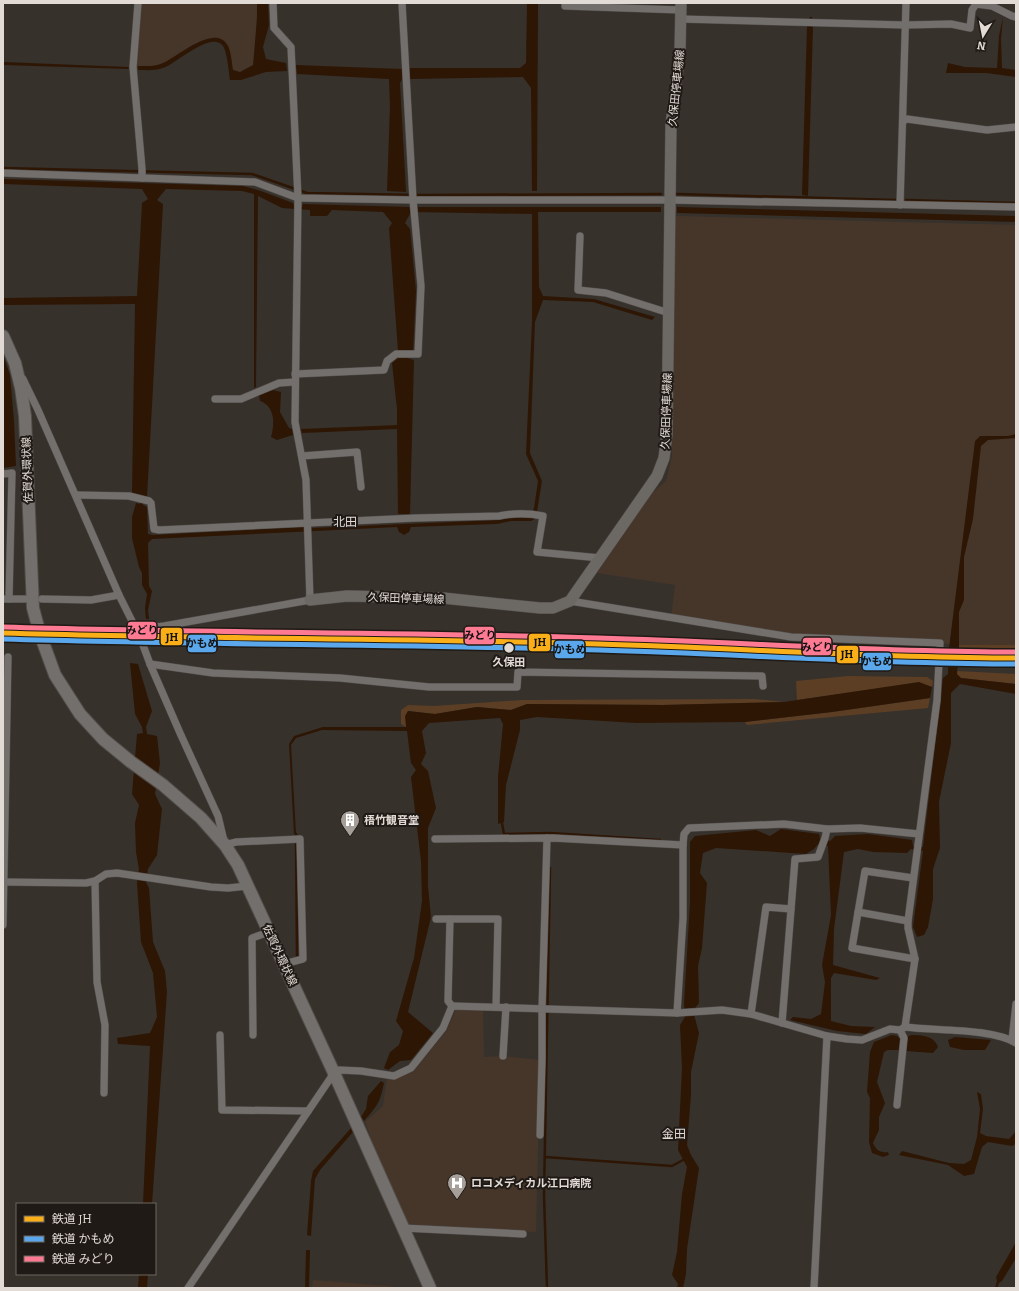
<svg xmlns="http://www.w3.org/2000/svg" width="1019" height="1291" viewBox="0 0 1019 1291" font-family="Bitter,'Noto Sans JP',serif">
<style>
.built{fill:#46362a}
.green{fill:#5c3e24}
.water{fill:#2e1604;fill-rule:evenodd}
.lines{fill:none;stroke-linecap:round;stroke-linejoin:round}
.stream{stroke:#2e1604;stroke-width:2.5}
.minor-casing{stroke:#524c48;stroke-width:8}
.secondary-casing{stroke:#524c48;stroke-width:12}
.primary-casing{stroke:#524c48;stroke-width:14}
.minor{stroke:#726f6d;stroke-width:7}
.secondary{stroke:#6c6864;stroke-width:11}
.primary{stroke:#736f6c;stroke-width:12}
.rail-1-casing{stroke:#1f1a15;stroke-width:8}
.rail-2-casing{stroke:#1f1a15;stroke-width:8}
.rail-3-casing{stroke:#1f1a15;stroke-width:8}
.rail-1{stroke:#faaf18;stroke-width:5}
.rail-2{stroke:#5aa8eb;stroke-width:5}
.rail-3{stroke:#fe7a93;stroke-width:5}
.stop-dot{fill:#e2dad4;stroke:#1f1a15;stroke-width:1.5}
.labels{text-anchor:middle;stroke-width:4;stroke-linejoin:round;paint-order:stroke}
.street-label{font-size:11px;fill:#e2dad4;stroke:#1f1a15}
.stop-label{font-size:11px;font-weight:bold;fill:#e2dad4;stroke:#1f1a15}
.poi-label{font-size:11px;font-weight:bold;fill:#e2dad4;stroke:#1f1a15;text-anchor:start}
.neighbourhood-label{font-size:12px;fill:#e2dad4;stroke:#1f1a15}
.line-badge{stroke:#1f1a15;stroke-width:1.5}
.pale-badge-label{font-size:11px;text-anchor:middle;font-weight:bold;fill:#111}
</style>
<rect width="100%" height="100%" fill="#37312c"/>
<!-- built -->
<g class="built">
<path d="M140,3H257L256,71L232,75L225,43L207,39L160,68H138V66L136,64Z"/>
<path d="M675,216L1016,225V645L966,646L940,643L791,637L671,618L675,585L597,573L652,493L666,481L672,456Z"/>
<path d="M456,1009L483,1010L484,1057L503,1056L540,1060L536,1232L407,1224L380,1163L365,1122L383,1106L387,1079H396L414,1071L447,1030Z"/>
<path d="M313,1280L388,1286L395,1288H312Z"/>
</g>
<!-- green -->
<g class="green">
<rect x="959" y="645" width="57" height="7"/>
<path d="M957,671L1016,674V684L961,678L957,675Z"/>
<path d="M848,676L927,677L933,681L932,687L919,683L797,700L796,681Z"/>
<path d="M930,698L928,708L747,725L745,722L832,712Z"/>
<path d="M754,699L784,702L663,705L527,704L511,710L477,707L435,714L408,711L406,727L401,724V710L408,705L434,706L522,700Z"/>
</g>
<!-- water -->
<g class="water">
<path d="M257,3H268L269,25L263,47L266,59L286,63L287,71L266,72L241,80H230C229,72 227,52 223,46C211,30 176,64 163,68C155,71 146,70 138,70V66C147,66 155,67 163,63C177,57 216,22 228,46C231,51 232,64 233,70L240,72L253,65L257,18Z"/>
<path d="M527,3H538L537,191H532L531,88L523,77L410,79L408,68H520L526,63Z"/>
<path d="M1003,17L1001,39L1002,68L1016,70V77L986,73H946L948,63L965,67L997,68L999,36Z"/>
<path d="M807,26L813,27L808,196L802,195Z"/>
<path d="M3,62L129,67L128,69L3,65Z"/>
<path d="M296,65L402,69L403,78L400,83L406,192L387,191L390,106L389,79L297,74Z"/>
<path d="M3,179L243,186L261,191L293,203L294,206L302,207L303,204L410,207H661V212H538L539,287L543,296L594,299L655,317L652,320L593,302L543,300L535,322L530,453L542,481L536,518L531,521H511L497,524L411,527L409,532L404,535L399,532L397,527L152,539L148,543L149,586L152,591L148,610L149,619H146L145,608L147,594L142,585V573L139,567L132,538V517L136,503L140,504V496L132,493L135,304L3,305V298L137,296L142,203L148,199L142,189L3,184ZM166,189L242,191L254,194V388L256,387L258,196L282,208L310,210V216H327L332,210L383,212L392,223L389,228L398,351L404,352L403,358H398L392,363L397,409V425L301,429L302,433L397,429L398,514H410L414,360L407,358L408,351H413L416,291L410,229L405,223L411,212L532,214V322L526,454L538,481L534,508L529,518L511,517L498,520L312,528L301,527L153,535L148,534L147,507L143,505L144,497H147L163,204L157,200Z"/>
<path d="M677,207L1016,216V222L677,213Z"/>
<path d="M3,355L10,375L14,421L16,466L3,468Z"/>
<path d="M273,390L281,392L280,412L289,428L292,429L293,435L277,440L271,437C275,424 275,406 260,401L259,395Z"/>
<path d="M1016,434V438L988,440L981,446L973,519L964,557V600L959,612V649L957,674L961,678L1016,684V694L960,684L951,693V743L939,802L940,848L933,869V899L928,927L924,935L917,937L913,927L923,851L911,849L907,853L873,852L858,849L844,852L834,929L833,965L880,978L876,980L834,973L831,978V1021L851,1026L875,1027L866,1034L837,1031L790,1020L793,1017L811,1019L821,1014L825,982L822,965L831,915L828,846L818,844L814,849L806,854L716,848L703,853L700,873L707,883L702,948L698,966L699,1003L693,1011L699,1033L691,1072V1095L687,1145L691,1155L699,1168L687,1249L686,1274L683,1288H677L678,1284L672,1275L677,1252L682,1194L687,1167L678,1150L682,1068L680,1025L685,1017L684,1003L690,903V842L695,836L756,830L770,836L781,829L819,834L820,839L830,841L835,836L868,834L912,840L913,846L923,847L943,678L948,674L949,648L975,441L980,436H1008Z"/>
<path d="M130,663L138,664L152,711L146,727L147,734L157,736L160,763L155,794L162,809L157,855L148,869L146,882L149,888L153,942L165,971L167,992L152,1204H143L150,1046L118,1044L117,1038L150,1033L157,1017L153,973L141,942L137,883L139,869L136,852L135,823L139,805L132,794L137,734L143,733L142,727L135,714Z"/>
<path d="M919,682L932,687L930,698L832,712L745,722L636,723L537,717L520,720V730L506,785L504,822L498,824V777L503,724L500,718L429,723L422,731L426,753L421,764L428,771L436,808L428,828V886L431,917L408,1012L433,1033L411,1060L400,1061L388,1070L384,1068L390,1052L399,1045L403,1031L396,1021L414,958L422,901L421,861L411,777L416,770L411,763L407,731L322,730L296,738L291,745L296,834H294L289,744L294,736L323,727H406L405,716L408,711L435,714L477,707L511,710L527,704L663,705L784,702Z"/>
<path d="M892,1035L897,1036L901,1040L899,1050H888L884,1052L877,1082L885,1103L879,1117V1130L873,1143C876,1150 880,1153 888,1152L889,1155L883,1157L872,1153L869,1142L870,1098L867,1092L870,1052L874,1042Z"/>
<path d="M912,1035C922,1035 934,1036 938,1047L933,1053L906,1051V1037Z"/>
<path d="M955,1037L991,1040L985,1050H964L950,1047L948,1040Z"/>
<path d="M381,1081L384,1083C380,1103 377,1106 364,1121L361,1117L366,1109L368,1096Z"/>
<path d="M977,1092L981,1094L983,1109L980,1133L986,1136L1009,1139L1016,1131V1144L1012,1146L988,1142L982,1147L974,1174L964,1176L948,1165L899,1155L902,1151L949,1163L964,1164L971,1160L977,1137L980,1109Z"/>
<path d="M351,1128L353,1132L320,1170L315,1179L311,1236L307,1235L311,1181L313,1171Z"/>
<path d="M1016,1242V1258L1002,1281L999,1283L997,1288H995L997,1281L996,1277Z"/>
<path d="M306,1250H310L309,1288H305Z"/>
<path d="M139,1274H148L147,1288H138Z"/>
</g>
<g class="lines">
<!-- stream -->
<g class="stream">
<path d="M810,27L811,18"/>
<path d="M3,168L252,174L307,193L419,195L661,194"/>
<path d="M677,194L895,200"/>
<path d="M906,200L1016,203"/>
<path d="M502,823L504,834L550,833L660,840"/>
<path d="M296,834L297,955"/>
<path d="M545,1157L672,1166L683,1160"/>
<path d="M547,1288L544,1195L550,868"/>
</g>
<!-- minor casing -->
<g class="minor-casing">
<g id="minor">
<path d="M138,3L133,67L142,169V178"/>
<path d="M565,3V6L681,10"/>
<path d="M681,19L905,25L951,24L970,28L972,10L976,4L992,6L1012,16L1016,17"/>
<path d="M903,121L907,119L987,130L1016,127"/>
<path d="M3,173L255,182L298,198L413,200H670L1016,207"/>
<path d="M900,205L906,3"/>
<path d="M580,236L578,290L606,293L669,313"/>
<path d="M295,374L384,370L387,361L396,354H418L421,286L413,200L402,3"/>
<path d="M23,379L38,410L119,595L140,637L150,664L180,733L218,816L225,845L236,842L300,839L303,959L284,964"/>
<path d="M215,399H241L279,383L295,382"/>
<path d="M302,456L357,452L361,487"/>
<path d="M3,474L12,473L9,599"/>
<path d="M76,495L129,496L149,501L151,503L154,529L159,530L416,518L499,516C514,513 528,513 543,516L537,552L600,558"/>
<path d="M3,599H25"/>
<path d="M42,599L91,600L119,595"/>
<path d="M570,601L791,637L940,643L937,700L908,921V928L915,959L905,1027"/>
<path d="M135,626L146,628L164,626L310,600L306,480L295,422L298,198L291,47L274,28L273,3"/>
<path d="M150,664L213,673L340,678L429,687H517L518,672L762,676L763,686"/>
<path d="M435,839L553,838L683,845"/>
<path d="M913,878L865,871L852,948L915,959"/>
<path d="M95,881L97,982L105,1025L104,1093"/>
<path d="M3,882L86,883L95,881L106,874L117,873L211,887L228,888L248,886"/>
<path d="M858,912L908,921"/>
<path d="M436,919H498L496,1007"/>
<path d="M450,919L448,1001L452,1006"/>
<path d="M3,925L8,657"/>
<path d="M677,1013L683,918V845L684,834L689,828L784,824L827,829L860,828L919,834"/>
<path d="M751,1014L766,907L791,909"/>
<path d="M782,1023L795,859L818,857L825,838L827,829"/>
<path d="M220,1035L222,1110L308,1111"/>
<path d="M253,1035L252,938L269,932"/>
<path d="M1012,1040L1016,1004"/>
<path d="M503,1056L506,1007"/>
<path d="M897,1105L904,1038L900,1030"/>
<path d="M540,1135L542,1059V1009L547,838"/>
<path d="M403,1228L523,1234"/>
<path d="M188,1288L334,1073L339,1070L361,1071L394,1076L411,1068L443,1028L452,1006L677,1013L722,1010L751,1014L827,1036L847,1039L862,1040L890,1029L900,1030L905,1027C935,1031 992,1028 1016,1043"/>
<path d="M814,1288L827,1036"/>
</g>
</g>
<!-- secondary casing -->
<g class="secondary-casing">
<path id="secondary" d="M310,600L347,596L443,598L540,608H553L570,601L657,476L664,458L667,434L671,125L680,51L681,3"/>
</g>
<!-- primary casing -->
<g class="primary-casing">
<path id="primary" d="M3,336L15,363L21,388L25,416L33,608L40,634L55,675L80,714L103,739L131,762L163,785L201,818L225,845L238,865L334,1073L430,1288"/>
</g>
<!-- minor -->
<use href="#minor" class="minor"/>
<!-- secondary -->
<use href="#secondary" class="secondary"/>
<!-- primary -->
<use href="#primary" class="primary"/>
<!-- rail-1 casing -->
<g class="rail-1-casing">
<path id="rail-1" d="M3,633C202,639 400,638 599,644C738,648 877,658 1016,658"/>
</g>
<!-- rail-2 casing -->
<g class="rail-2-casing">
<path id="rail-2" d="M3,639C202,645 400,644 599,650C738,654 877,664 1016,664"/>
</g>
<!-- rail-3 casing -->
<g class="rail-3-casing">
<path id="rail-3" d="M3,627C202,633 400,632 599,638C738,642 877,652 1016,652"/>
</g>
<!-- rail-1 -->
<use href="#rail-1" class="rail-1"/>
<!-- rail-2 -->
<use href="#rail-2" class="rail-2"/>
<!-- rail-3 -->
<use href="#rail-3" class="rail-3"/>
</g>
<!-- icons -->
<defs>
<g id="building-pin" transform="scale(1)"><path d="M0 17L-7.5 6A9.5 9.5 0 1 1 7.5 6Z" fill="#a69f99" stroke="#1f1a15"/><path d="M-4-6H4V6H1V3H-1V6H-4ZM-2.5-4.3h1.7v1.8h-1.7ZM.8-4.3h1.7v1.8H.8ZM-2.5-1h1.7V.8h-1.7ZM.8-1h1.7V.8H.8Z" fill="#fff"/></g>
<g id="hospital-pin" transform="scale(1)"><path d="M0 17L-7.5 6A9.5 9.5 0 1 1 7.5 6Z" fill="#a69f99" stroke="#1f1a15"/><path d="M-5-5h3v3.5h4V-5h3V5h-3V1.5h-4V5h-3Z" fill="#fff"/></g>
</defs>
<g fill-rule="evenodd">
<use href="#building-pin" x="350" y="820"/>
<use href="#hospital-pin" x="457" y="1183"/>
</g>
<!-- markers -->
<circle class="stop-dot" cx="509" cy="648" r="5.5"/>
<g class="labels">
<!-- street labels -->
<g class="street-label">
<text transform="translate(676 88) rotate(-84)" y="4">久保田停車場線</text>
<text transform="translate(666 411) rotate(-88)" y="4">久保田停車場線</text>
<text transform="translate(27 470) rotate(-92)" y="4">佐賀外環状線</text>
<text transform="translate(406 598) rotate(2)" y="4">久保田停車場線</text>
<text transform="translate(280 955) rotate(65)" y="4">佐賀外環状線</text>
</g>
<!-- stop labels -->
<g class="stop-label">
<text x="509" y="666">久保田</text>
</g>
<!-- poi labels -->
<g class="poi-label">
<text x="364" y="824">梧竹観音堂</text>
<text x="471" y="1187">ロコメディカル江口病院</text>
</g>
<!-- neighbourhood labels -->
<g class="neighbourhood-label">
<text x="345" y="526">北田</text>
<text x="674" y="1138">金田</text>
</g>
</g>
<g class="line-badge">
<rect x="127" y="621" width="30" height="19" rx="4" fill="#fe7a93"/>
<rect x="464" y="626" width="31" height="19" rx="4" fill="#fe7a93"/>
<rect x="160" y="627" width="23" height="19" rx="4" fill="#faaf18"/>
<rect x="528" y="633" width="23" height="19" rx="4" fill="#faaf18"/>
<rect x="187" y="634" width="30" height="19" rx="4" fill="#5aa8eb"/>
<rect x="802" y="637" width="30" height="19" rx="4" fill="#fe7a93"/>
<rect x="554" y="640" width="31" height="19" rx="4" fill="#5aa8eb"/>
<rect x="836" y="645" width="23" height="19" rx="4" fill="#faaf18"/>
<rect x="862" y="652" width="30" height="19" rx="4" fill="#5aa8eb"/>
</g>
<g class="pale-badge-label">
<text x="142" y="634">みどり</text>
<text x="480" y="639">みどり</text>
<text x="172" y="641">JH</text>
<text x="540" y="646">JH</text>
<text x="202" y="647">かもめ</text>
<text x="817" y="651">みどり</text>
<text x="570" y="653">かもめ</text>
<text x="847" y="658">JH</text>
<text x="877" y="665">かもめ</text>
</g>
<!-- border -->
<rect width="1019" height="1291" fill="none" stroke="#e2dad4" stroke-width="8"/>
<!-- legend -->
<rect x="16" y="1203" width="140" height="72" fill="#1f1a15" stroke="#6d6761"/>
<rect x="24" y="1216" width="20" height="6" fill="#faaf18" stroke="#6d6761"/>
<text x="52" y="1223" font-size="12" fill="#e2dad4">鉄道 JH</text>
<rect x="24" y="1236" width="20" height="6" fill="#5aa8eb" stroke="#6d6761"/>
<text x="52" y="1243" font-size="12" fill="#e2dad4">鉄道 かもめ</text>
<rect x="24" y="1256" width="20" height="6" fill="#fe7a93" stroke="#6d6761"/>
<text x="52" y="1263" font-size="12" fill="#e2dad4">鉄道 みどり</text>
<!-- north arrow -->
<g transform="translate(983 36) rotate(190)" stroke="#1f1a15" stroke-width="3" paint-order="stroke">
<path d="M0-3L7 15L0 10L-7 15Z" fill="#e2dad4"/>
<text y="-6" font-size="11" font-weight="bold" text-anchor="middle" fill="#e2dad4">N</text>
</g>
</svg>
